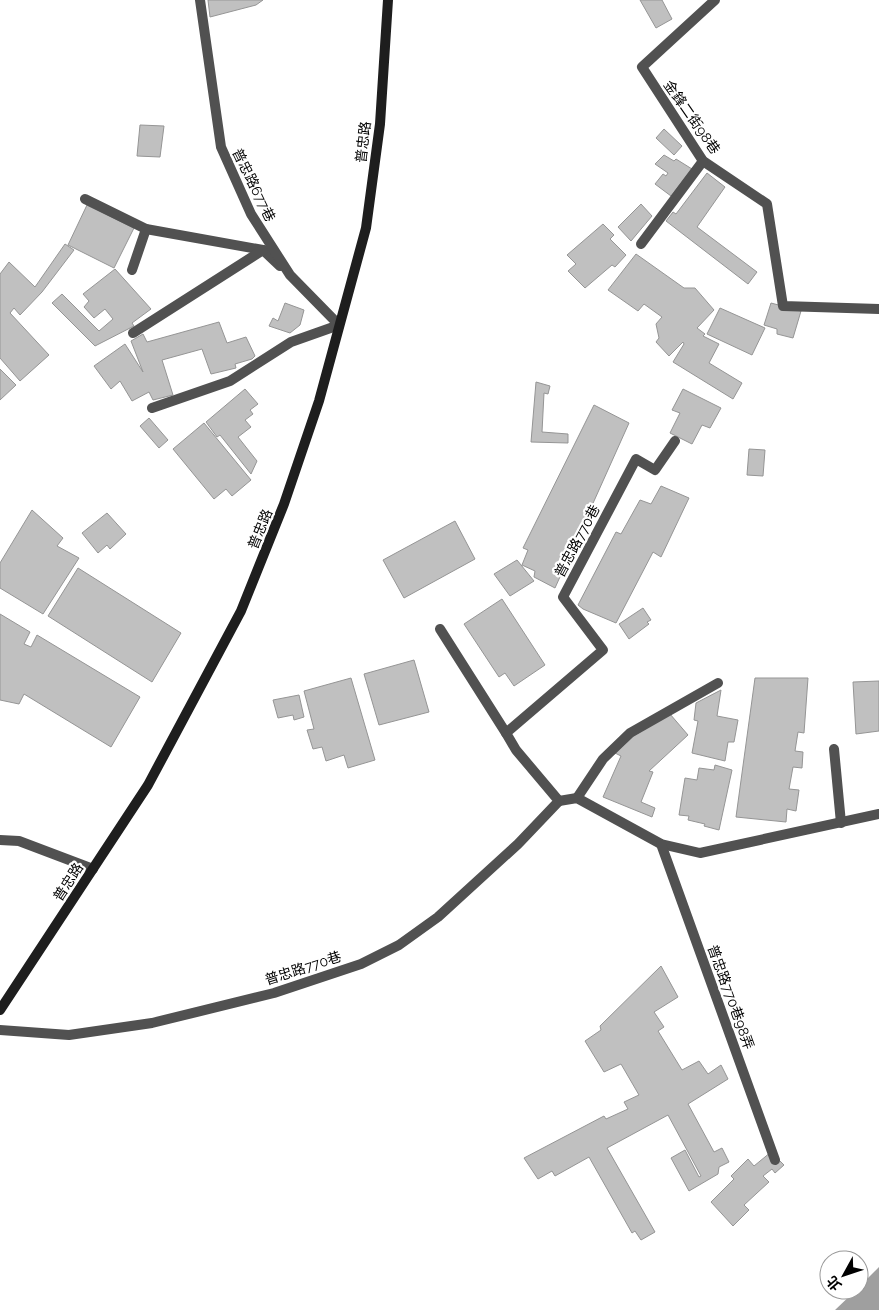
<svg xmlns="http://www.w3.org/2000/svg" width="879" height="1310" viewBox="0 0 879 1310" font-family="Raleway,'Noto Sans TC',sans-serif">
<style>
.water{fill:#9f9f9f}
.building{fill:#c0c0c0;stroke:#959595}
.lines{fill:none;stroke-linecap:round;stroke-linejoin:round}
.lane{stroke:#515151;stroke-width:10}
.secondary{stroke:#1e1e1e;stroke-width:10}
.labels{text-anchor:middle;stroke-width:4.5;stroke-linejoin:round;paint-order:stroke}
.street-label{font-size:14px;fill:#000;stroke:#fff}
</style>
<rect width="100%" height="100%" fill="#fff"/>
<!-- water -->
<path class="water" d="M879,1267V1310H835L856,1290H859V1287Z"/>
<!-- building -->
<g class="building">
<path d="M208,0H263L256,5L210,17Z"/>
<path d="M640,0H662L672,19L656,28Z"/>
<path d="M140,125L164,126L160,157L137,156Z"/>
<path d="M664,129L682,146L674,155L656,138Z"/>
<path d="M664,155L674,161L676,159L692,169L671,196L655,184L663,174L666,176L668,173L655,164Z"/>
<path d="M707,173L725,187L697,227L757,272L748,284L666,221L673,212L676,214Z"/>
<path d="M641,204L652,216L631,241L618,227Z"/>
<path d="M87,205L134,228L114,268L68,245Z"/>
<path d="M603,224L614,235L610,239L626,255L615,267L612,265L585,288L568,271L576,264L567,255Z"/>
<path d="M65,244L74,250L42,292L20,315L14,308L10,313L49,355L20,381L0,358V274L9,262L35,287Z"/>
<path d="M636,254L684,288H695L714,310L697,328L705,334L703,336L719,344L709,363L742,383L733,399L673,362L684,344L683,342L669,356L656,342L659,338L656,324L662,317L644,304L638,311L608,290Z"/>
<path d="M115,269L151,309L132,323L134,326L95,346L52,303L62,294L99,331L113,319L105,309L94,318L84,307L89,301L83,294Z"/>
<path d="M285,303L304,310L300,325L290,333L269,326L273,318L278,321Z"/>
<path d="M771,303L801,311L793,338L777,334V329L764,325Z"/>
<path d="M720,308L765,328L752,355L707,334Z"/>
<path d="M219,322L227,343L246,337L255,356L252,359L235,364L236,368L211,374L202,349L162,360L173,395L153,400L149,392L132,401L120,381L111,389L94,366L125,344L143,372L131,341L143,334L147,342Z"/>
<path d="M0,369L16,385L0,400Z"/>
<path d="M536,382L550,386L548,394L544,393L542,432L568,434V443L531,442Z"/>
<path d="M245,389L258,404L250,410L253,414L245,420L251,427L238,437L257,461L251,474L220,435L217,437L206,422Z"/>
<path d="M683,389L721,408L710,428L702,425L692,444L670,433L680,413L672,410Z"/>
<path d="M594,405L629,423L555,588L534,577L535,571L522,565L528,550L523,548Z"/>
<path d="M149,418L168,440L159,448L140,426Z"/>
<path d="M204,423L251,480L232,496L226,489L214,499L173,449Z"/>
<path d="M749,449L765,450L763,476L747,475Z"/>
<path d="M661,486L689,498L661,557L653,552L616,623L583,609L578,605L616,532L621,534L640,500L651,504Z"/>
<path d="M32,510L63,538L57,546L79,558L43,614L0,588V563Z"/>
<path d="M107,513L126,534L110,549L107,545L98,553L82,533Z"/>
<path d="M455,521L475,559L404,598L383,560Z"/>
<path d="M517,560L534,581L510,596L494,574Z"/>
<path d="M78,568L181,633L152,682L48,616Z"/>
<path d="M502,599L545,665L514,686L505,673L499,677L464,624Z"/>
<path d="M643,608L651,620L647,622L649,624L629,639L619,624Z"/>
<path d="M0,614L30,632L24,644L31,647L37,635L140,697L111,747L24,694L19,704L0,700Z"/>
<path d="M414,660L429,712L379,725L364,674Z"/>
<path d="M351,678L375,760L348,768L344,755L326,761L322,747L313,749L307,730L314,729L304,691Z"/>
<path d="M755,678H808L804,733L798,732L795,751L803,752L802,768L793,767L789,789L799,790L796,811L787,809L786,822L736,817Z"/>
<path d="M879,681V731L856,734L853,682Z"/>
<path d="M721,690L717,716L738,720L734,742H728L725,761L692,753L698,721L694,720L696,703Z"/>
<path d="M299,695L304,717L294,720L293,715L278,718L273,700Z"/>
<path d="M670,714L688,735L649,771L653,772L641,802L655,808L652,817L603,797L621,756L615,753L635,735Z"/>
<path d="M715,765L732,770L719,830L704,826L705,824L688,820L689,816L679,815L685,778L697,780L699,768L714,770Z"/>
<path d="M661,966L678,997L654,1012L664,1027L658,1031L682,1070L699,1061L708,1074L721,1065L728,1079L688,1104L714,1152L722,1148L729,1162L719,1167L718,1174L689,1191L671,1158L685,1150L699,1177L701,1176L668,1115L607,1148L655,1232L641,1240L635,1231L632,1233L589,1157L555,1176L552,1171L538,1179L524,1158L604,1116L606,1119L628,1109L624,1102L639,1095L621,1064L604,1072L585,1041L601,1030L600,1026Z"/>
<path d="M771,1152L784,1165L775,1173L772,1169L763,1176L769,1182L744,1205L749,1210L733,1226L711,1202L734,1179L731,1176L748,1159L754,1166Z"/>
</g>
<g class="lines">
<!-- lane -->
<g class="lane">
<path d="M715,0L642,67L703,161L767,204L783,306L879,309"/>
<path d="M85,199L146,229L263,250L280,266"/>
<path d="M641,244L703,161"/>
<path d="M132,270L146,229"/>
<path d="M133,333L263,250"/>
<path d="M152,408L230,381L291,342L339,325L290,275L251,214L221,147L200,0"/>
<path d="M440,629L506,733"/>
<path d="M834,749L841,823"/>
<path d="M577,798L603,759L630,733L718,683"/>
<path d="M559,801L577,798L661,844L700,853L879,814"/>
<path d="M0,840L19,841L93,869"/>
<path d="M661,844L775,1160"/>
<path d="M0,1030L69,1035L152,1023L274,993L361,964L399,945L438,917L518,844L559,801L516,750L506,733L603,650L563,597L636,459L655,470L675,441"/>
</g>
<!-- secondary -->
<path class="secondary" d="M0,1010L148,785L241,611L284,504L319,401L366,228L380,124L388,0"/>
</g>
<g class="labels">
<!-- street labels -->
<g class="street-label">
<text transform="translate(692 117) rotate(55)" y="5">金鋒二街98巷</text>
<text transform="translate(363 142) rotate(-83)" y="5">普忠路</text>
<text transform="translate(254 185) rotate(64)" y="5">普忠路677巷</text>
<text transform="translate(260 529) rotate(-68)" y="5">普忠路</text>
<text transform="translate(577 541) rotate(-62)" y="5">普忠路770巷</text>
<text transform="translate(68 882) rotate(-57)" y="5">普忠路</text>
<text transform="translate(303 968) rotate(-18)" y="5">普忠路770巷</text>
<text transform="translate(731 997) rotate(70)" y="5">普忠路770巷98弄</text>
</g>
</g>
<!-- north arrow -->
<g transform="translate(844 1275) rotate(230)"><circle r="24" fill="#ffffff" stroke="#999999"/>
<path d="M0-4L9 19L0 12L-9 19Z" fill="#000000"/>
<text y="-8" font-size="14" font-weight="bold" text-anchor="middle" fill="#000000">北</text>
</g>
</svg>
